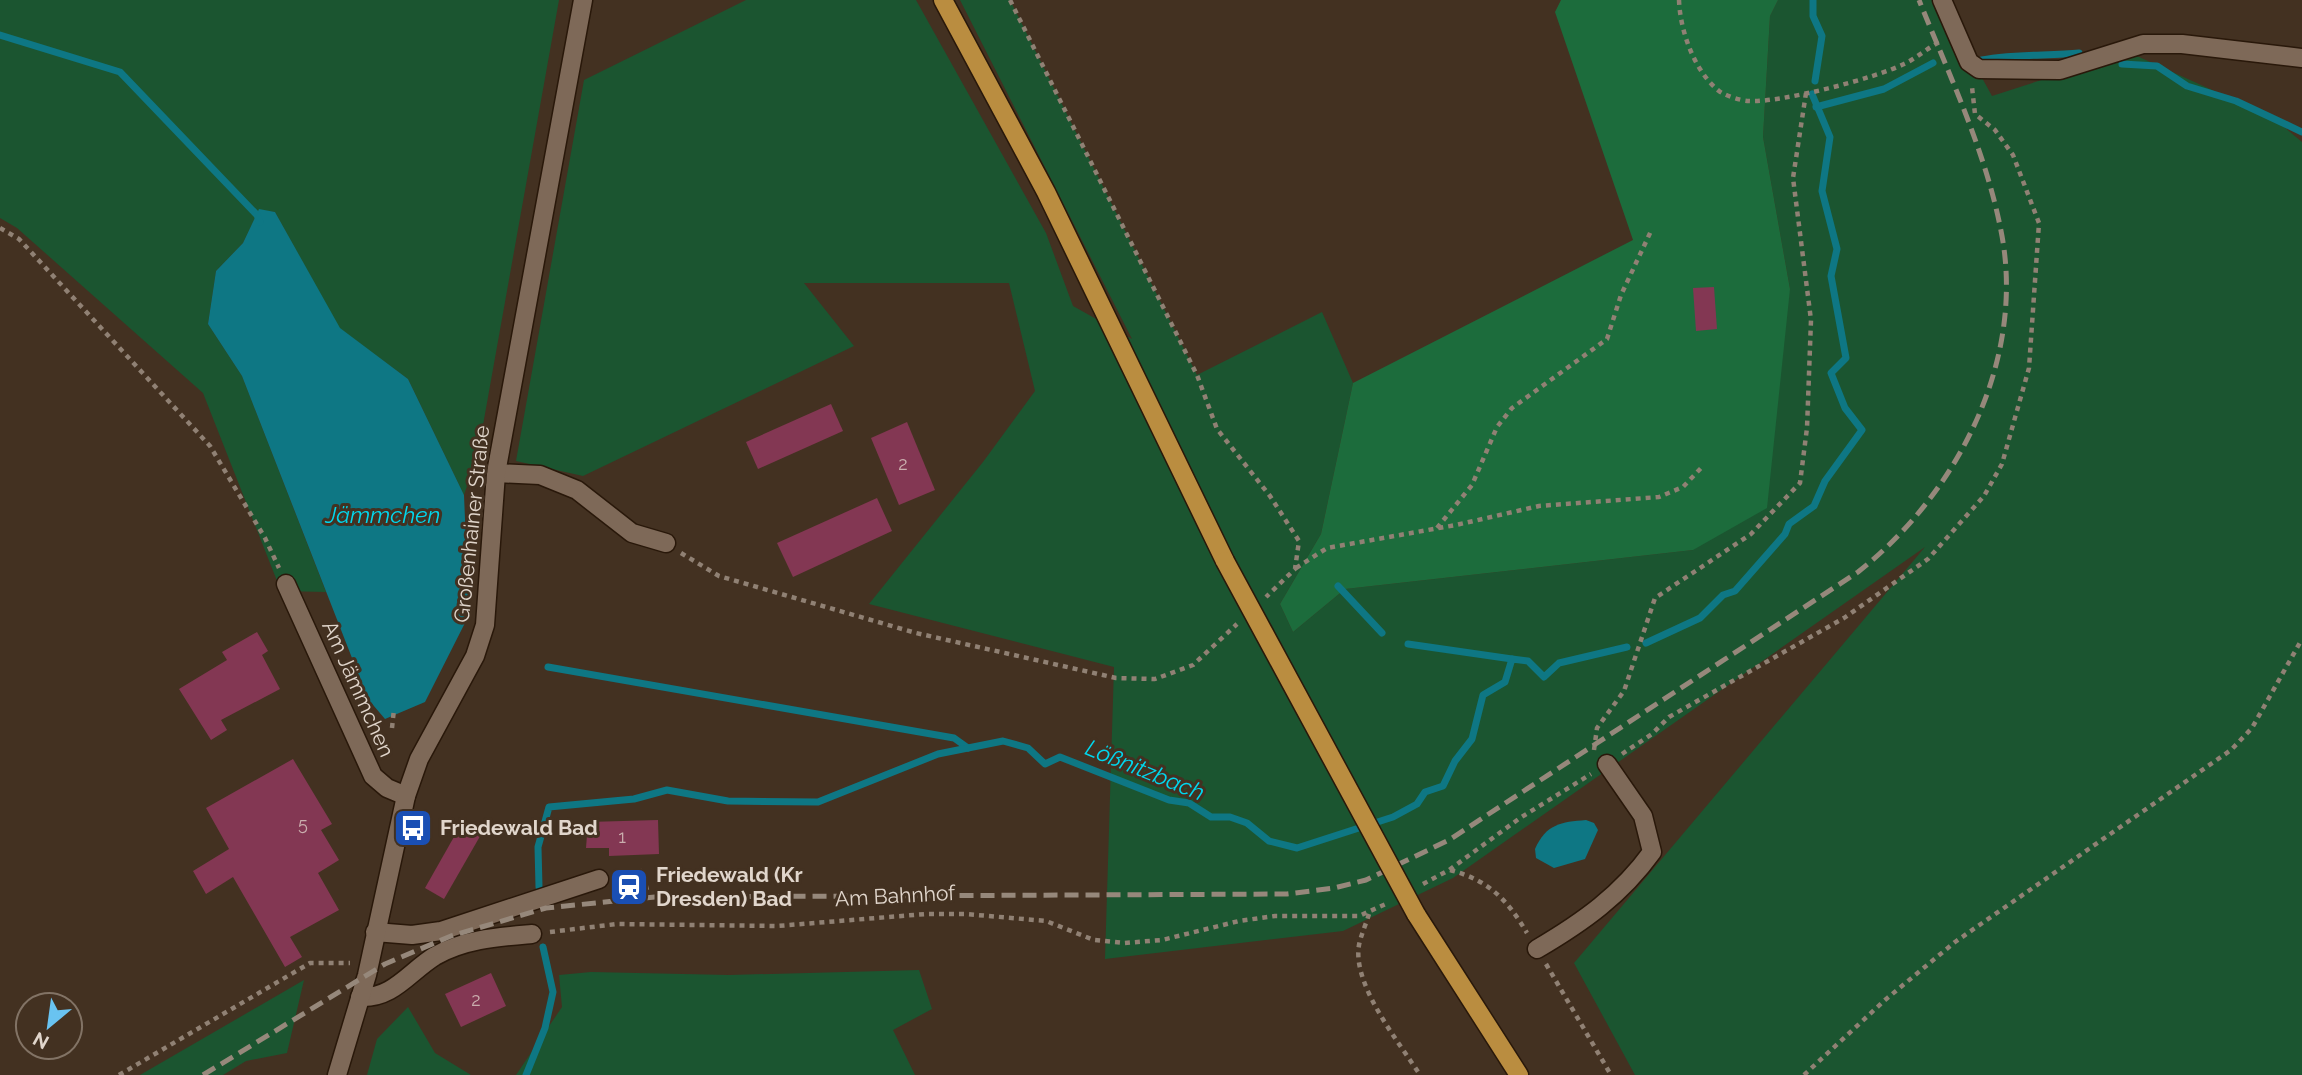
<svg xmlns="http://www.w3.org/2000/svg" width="2302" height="1075" viewBox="0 0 2302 1075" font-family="Raleway,sans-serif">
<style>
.green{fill:#1b5530}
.forest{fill:#1c6c3c}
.water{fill:#0e7784}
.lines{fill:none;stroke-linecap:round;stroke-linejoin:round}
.stream{stroke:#0e7784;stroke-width:7}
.building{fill:#833753}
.minor-casing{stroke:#29180a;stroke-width:21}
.major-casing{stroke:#29180a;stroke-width:21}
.path{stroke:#908174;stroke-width:4.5;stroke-dasharray:5 5;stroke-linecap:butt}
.minor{stroke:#7e6958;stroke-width:18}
.major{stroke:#ba8d40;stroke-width:18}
.rail{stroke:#96887b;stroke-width:5;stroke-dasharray:14 7;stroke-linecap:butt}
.major-bridge-casing{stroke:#29180a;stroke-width:21;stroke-linecap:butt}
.major-bridge{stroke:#ba8d40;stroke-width:18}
.labels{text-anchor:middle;stroke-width:6;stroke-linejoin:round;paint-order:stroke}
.number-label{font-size:18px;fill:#caaeae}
.street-label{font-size:21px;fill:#e1d6cc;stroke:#433121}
.poi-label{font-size:21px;font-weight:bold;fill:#e1d6cc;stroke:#433121;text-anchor:start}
.water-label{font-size:23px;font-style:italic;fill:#00d7ee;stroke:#433121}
</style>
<rect width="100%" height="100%" fill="#433121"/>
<!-- green -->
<g class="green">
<path d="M0,0H559L478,453L464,495L408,379L339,328L275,212L259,210L243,243L216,271L208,324L242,376L326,592L281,591L203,393L17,228L0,218Z"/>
<path d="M746,0H916L1046,233L1073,306L1132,339L960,0H1010L1197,375L1322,312L1353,383L1321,534L1280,604L1293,632L1345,589L1693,550L1790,289L1763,137L1770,16L1778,0H1944L1954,27L1992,96L2128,52L2272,117L2302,142V1075H1635L1574,963L1925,547L1453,878L1343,931L1105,959L1114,667L869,604L983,462L1035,391L1009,283H804L854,346L583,476L516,461L584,80Z"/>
<path d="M919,970L932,1009L893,1030L915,1075H516L562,1007L559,975L591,972L729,975Z"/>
<path d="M304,980L287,1053L246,1061L223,1075H140Z"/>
<path d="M408,1007L435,1053L471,1075H367L377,1039Z"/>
</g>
<!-- forest -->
<path class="forest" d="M1561,0H1778L1770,16L1763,137L1790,289L1767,508L1693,550L1345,589L1293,632L1280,604L1321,534L1353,383L1633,240L1555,12Z"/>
<!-- water -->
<g class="water">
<path d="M259,209L275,212L340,328L408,379L464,495L469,615L425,702L385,719L368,699L242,376L208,324L216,271L243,243Z"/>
<path d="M1586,820L1594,823L1598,830L1585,859L1554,868L1536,858L1535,849C1546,824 1561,822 1586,820Z"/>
</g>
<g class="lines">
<!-- stream -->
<g class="stream">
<path d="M1813,0V16L1822,36L1815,81"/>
<path d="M0,35L120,72L257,215L260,222"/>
<path d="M1978,61C2004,54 2050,56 2079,53"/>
<path d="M2122,64L2157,66L2187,86L2236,101L2302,132"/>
<path d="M1816,107L1884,89L1933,63"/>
<path d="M1338,586L1382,633"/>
<path d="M1646,643L1700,618L1723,595L1735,591L1785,534L1789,524L1814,506L1825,481L1862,430L1845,408L1831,373L1846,358L1831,276L1837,249L1822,191L1830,137L1812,94"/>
<path d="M1408,644L1512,659"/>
<path d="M548,667L954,738L968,748"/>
<path d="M539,887L538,847L549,807L634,799L667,790L728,801L818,802L938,754L1003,741L1028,748L1045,764L1060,757L1169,800L1189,803L1211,817H1230L1247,823L1269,841L1297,848L1393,817L1417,804L1425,792L1443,786L1455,761L1472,739L1483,695L1505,682L1512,659L1528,661L1544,677L1559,663L1627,647"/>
<path d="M526,1075L545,1028L553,992L543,947"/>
</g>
</g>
<!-- building -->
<g class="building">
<path d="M1714,287L1717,329L1696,331L1693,288Z"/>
<path d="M831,404L843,431L758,469L746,442Z"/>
<path d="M907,422L935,490L899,505L871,438Z"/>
<path d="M877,498L892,531L793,577L777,543Z"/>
<path d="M257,632L268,651L262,655L280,689L221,720L227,730L211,740L179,689L227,660L222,652Z"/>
<path d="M293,759L332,824L321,830L339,860L318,873L339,910L290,937L302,957L285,967L233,877L206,894L193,871L229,849L206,808Z"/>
<path d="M658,820L659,854L609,856V848H586L588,822Z"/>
<path d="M463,821L483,831L444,899L425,888Z"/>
<path d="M491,973L506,1006L461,1027L445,994Z"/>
</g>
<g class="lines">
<!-- minor casing -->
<g class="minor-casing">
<g id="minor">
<path d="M1942,0L1969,62L1979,69L2060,70L2143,44H2182L2302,58"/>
<path d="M496,473L540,475L577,490L632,533L666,543"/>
<path d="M286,584L373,776L387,788L406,796"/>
<path d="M375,932L412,935L441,931L599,879"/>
<path d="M1537,949C1583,922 1621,895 1652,852L1643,816L1607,764"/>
<path d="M360,997C393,999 409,972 435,956C465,939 498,937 532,934"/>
<path d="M337,1075L367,975L406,796L419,759L475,656L485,625L496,473L583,0"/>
</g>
</g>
<!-- major casing -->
<g class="major-casing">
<g id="major">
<path d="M943,0L1046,192L1225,561"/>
<path d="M1416,914L1519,1075"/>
</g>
</g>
<!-- path -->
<g class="path">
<path d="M1010,0L1197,375L1217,429L1270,496L1299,541L1295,569L1266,597"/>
<path d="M1679,0C1680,30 1694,71 1719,91C1724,95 1741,101 1749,101C1780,103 1876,78 1904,64C1917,58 1927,48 1940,42"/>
<path d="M0,228L19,239L210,446L265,538L279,568"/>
<path d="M1437,528L1472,485L1497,427L1512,408L1607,339L1621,295L1651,231"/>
<path d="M681,553L719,576L916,633L1116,678L1155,679L1193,665L1237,624"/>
<path d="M1296,568L1327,548L1456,525L1539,506L1659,497L1683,487L1702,467"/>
<path d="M392,728L394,709"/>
<path d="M1594,750L1597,728L1624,691L1655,598L1751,534L1800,483L1807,428L1811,320L1793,178L1806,93"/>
<path d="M1622,754L1652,734L1669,717L1844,618L1928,559L1984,496L2002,464L2029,368L2039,223L2013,155L1995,130L1975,114L1972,87"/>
<path d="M1450,870C1488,880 1507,899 1527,933"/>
<path d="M617,874L642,871L647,890"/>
<path d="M1423,884L1449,870L1520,818L1591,774"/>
<path d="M1369,914C1366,924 1361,935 1359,945C1352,985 1399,1042 1420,1075"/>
<path d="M550,932L617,924L777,926L926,914H966L1046,921L1094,940L1124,943L1162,940L1239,921L1275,916H1359L1388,903"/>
<path d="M1546,964L1611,1075"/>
<path d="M119,1075L310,963H350"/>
<path d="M1804,1075L1885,1000L1955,942L2231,750L2252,728L2302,639"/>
</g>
<!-- minor -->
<use href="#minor" class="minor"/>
<!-- major -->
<use href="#major" class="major"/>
<!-- rail -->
<path class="rail" d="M203,1075L385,964L451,936L546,908L655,897L1287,894L1334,888L1366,880L1449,840L1858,572C1956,495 2025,363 2002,236C1987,154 1950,77 1919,0"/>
<!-- major-bridge casing -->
<g class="major-bridge-casing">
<path id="major-bridge" d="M1225,561L1416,914"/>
</g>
<!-- major-bridge -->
<use href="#major-bridge" class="major-bridge"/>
</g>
<!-- icons -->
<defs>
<g id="bus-square" transform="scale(2.0125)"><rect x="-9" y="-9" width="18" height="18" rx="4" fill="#1a4fb4" stroke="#433121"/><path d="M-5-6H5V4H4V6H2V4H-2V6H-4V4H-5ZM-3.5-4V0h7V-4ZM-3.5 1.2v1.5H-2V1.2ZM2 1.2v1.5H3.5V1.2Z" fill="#fff"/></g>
<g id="station-square" transform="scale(2.0125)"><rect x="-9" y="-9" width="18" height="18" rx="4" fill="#1a4fb4" stroke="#433121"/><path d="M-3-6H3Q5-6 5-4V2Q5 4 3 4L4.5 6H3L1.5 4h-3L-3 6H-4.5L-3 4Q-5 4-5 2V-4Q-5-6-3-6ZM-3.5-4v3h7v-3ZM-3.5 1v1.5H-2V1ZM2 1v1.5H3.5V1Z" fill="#fff"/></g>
</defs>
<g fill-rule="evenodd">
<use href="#bus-square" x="413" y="828"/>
<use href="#station-square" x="629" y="887"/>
</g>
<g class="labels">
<!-- number labels -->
<g class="number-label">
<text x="903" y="470">2</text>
<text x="303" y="830">5</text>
<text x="622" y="843">1</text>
<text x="476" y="1006">2</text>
</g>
<!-- street labels -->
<g class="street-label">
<text transform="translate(472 524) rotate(-84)" y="7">Großenhainer Straße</text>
<text transform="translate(358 689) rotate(66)" y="7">Am Jämmchen</text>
<text transform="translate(895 896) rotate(-3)" y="7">Am Bahnhof</text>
</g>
<!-- poi labels -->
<g class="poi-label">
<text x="440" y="835">Friedewald Bad</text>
<text x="656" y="882">Friedewald (Kr<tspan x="656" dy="24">Dresden) Bad</tspan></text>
</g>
<!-- water labels -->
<g class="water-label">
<text x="383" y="523">Jämmchen</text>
<text transform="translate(1145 770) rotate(22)" y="8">Lößnitzbach</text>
</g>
</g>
<!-- north arrow -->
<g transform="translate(49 1026) rotate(209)"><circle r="33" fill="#433121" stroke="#827365" stroke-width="2"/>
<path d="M0-5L12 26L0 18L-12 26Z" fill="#69c3f1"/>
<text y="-10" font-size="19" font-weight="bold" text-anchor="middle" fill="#e1d6cc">N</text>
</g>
</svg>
